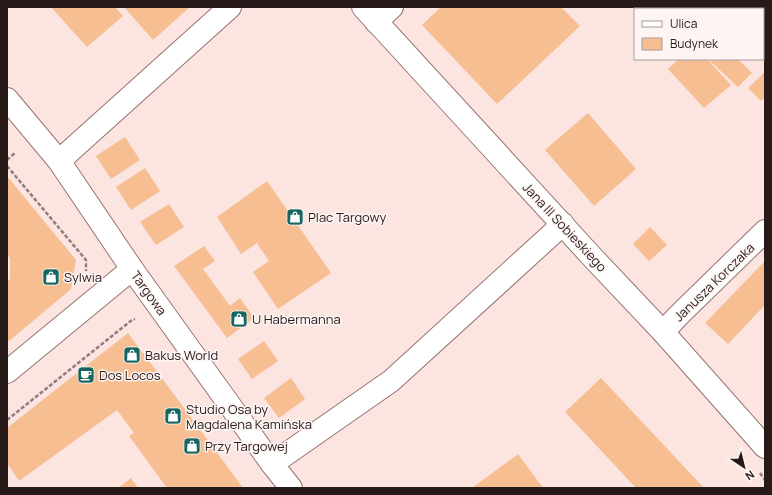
<svg xmlns="http://www.w3.org/2000/svg" width="772" height="495" viewBox="0 0 772 495" font-family="Manrope,sans-serif">
<style>
.building{fill:#f6be91}
.lines{fill:none;stroke-linecap:round;stroke-linejoin:round}
.minor-casing{stroke:#95736f;stroke-width:24}
.path{stroke:#917e7c;stroke-width:2.5;stroke-dasharray:4 2;stroke-linecap:butt}
.minor{stroke:#fff;stroke-width:22}
.labels{text-anchor:middle;stroke-width:3;stroke-linejoin:round;paint-order:stroke}
.poi-label{font-size:13px;fill:#271a18;stroke:#fdf5f4;text-anchor:start}
.street-label{font-size:13px;fill:#271a18;stroke:#fdf5f4}
</style>
<rect width="100%" height="100%" fill="#fce4e1"/>
<!-- building -->
<g class="building">
<path d="M51,7H115L123,16L87,47Z"/>
<path d="M124,7H190L153,40Z"/>
<path d="M441,7H561L580,26L497,104L422,25Z"/>
<path d="M679,59H707L731,85L704,108L668,69Z"/>
<path d="M708,59H738L752,73L738,87Z"/>
<path d="M765,72V97L761,101L748,88Z"/>
<path d="M588,113L636,169L594,206L545,150Z"/>
<path d="M125,137L140,160L111,179L96,156Z"/>
<path d="M145,168L160,191L131,210L116,187Z"/>
<path d="M7,176L76,260L71,289L9,341L7,338V281L10,279V258L7,254Z"/>
<path d="M267,181L331,273L278,309L253,272L269,261L257,243L241,254L217,217Z"/>
<path d="M169,204L184,227L156,245L140,222Z"/>
<path d="M650,227L667,245L649,261L633,244Z"/>
<path d="M204,246L215,261L203,269L230,306L240,298L254,318L227,338L174,266Z"/>
<path d="M765,261V305L728,344L705,323Z"/>
<path d="M128,333L170,389L243,488H167L129,436L134,433L117,410L19,481L7,463V428Z"/>
<path d="M264,341L278,361L252,379L238,359Z"/>
<path d="M291,378L305,399L279,418L264,398Z"/>
<path d="M601,378L704,488H636L565,412Z"/>
<path d="M518,454L543,488H472Z"/>
<path d="M131,478L138,488H118Z"/>
</g>
<g class="lines">
<!-- minor casing -->
<g class="minor-casing">
<g id="minor">
<path d="M363,7L594,259L663,332L765,447"/>
<path d="M376,22L392,7"/>
<path d="M7,99L59,161L132,269L272,464L291,488"/>
<path d="M59,161L230,7"/>
<path d="M663,332L679,315L765,231"/>
<path d="M7,372L132,269"/>
<path d="M272,464L391,381L563,224"/>
</g>
</g>
<!-- path -->
<g class="path">
<path d="M7,160L16,152"/>
<path d="M7,166L86,260V271"/>
<path d="M7,420L132,320L135,319"/>
<path d="M760,473L765,480"/>
</g>
<!-- minor -->
<use href="#minor" class="minor"/>
</g>
<!-- icons -->
<defs>
<g id="shop-square" transform="scale(0.9)"><rect x="-9" y="-9" width="18" height="18" rx="4" fill="#176560" stroke="#fdf5f4"/><path d="M-5-2.5h2.3a2.7 3.5 0 0 1 5.4 0H5L5.5 6h-11ZM-1.5-2.5h3a1.5 2.3 0 0 0-3 0Z" fill="#fff"/></g>
<g id="cafe-square" transform="scale(0.9)"><rect x="-9" y="-9" width="18" height="18" rx="4" fill="#176560" stroke="#fdf5f4"/><path d="M-5.5-4.5H6V0H3Q3 3.5 0 3.5H-2.5Q-5.5 3.5-5.5 0ZM3-3.2v2h1.7v-2ZM-6 4.5H4V6H-6Z" fill="#fff"/></g>
</defs>
<g fill-rule="evenodd">
<use href="#shop-square" x="295" y="217"/>
<use href="#shop-square" x="51" y="277"/>
<use href="#shop-square" x="239" y="319"/>
<use href="#shop-square" x="132" y="355"/>
<use href="#cafe-square" x="86" y="375"/>
<use href="#shop-square" x="173" y="416"/>
<use href="#shop-square" x="192" y="446"/>
</g>
<g class="labels">
<!-- poi labels -->
<g class="poi-label">
<text x="308" y="222">Plac Targowy</text>
<text x="64" y="282">Sylwia</text>
<text x="252" y="324">U Habermanna</text>
<text x="145" y="360">Bakus World</text>
<text x="99" y="380">Dos Locos</text>
<text x="186" y="414">Studio Osa by<tspan x="186" dy="15">Magdalena Kamińska</tspan></text>
<text x="205" y="451">Przy Targowej</text>
</g>
<!-- street labels -->
<g class="street-label">
<text transform="translate(565 227) rotate(47)" y="5">Jana III Sobieskiego</text>
<text transform="translate(714 282) rotate(-44)" y="5">Janusza Korczaka</text>
<text transform="translate(149 293) rotate(54)" y="5">Targowa</text>
</g>
</g>
<!-- border -->
<rect width="772" height="495" fill="none" stroke="#271a18" stroke-width="16"/>
<!-- legend -->
<rect x="634" y="8" width="130" height="52" fill="#fdf5f4" stroke="#a79d9c"/>
<rect x="642" y="21" width="20" height="6" fill="#ffffff" stroke="#a79d9c"/>
<text x="670" y="28" font-size="12" fill="#271a18">Ulica</text>
<rect x="642" y="38" width="20" height="12" fill="#f6be91" stroke="#a79d9c"/>
<text x="670" y="48" font-size="12" fill="#271a18">Budynek</text>
<!-- north arrow -->
<g transform="translate(744 467) rotate(145)" stroke="#fdf5f4" stroke-width="3" paint-order="stroke">
<path d="M0-3L7 15L0 10L-7 15Z" fill="#271a18"/>
<text y="-6" font-size="11" font-weight="bold" text-anchor="middle" fill="#271a18">N</text>
</g>
</svg>
